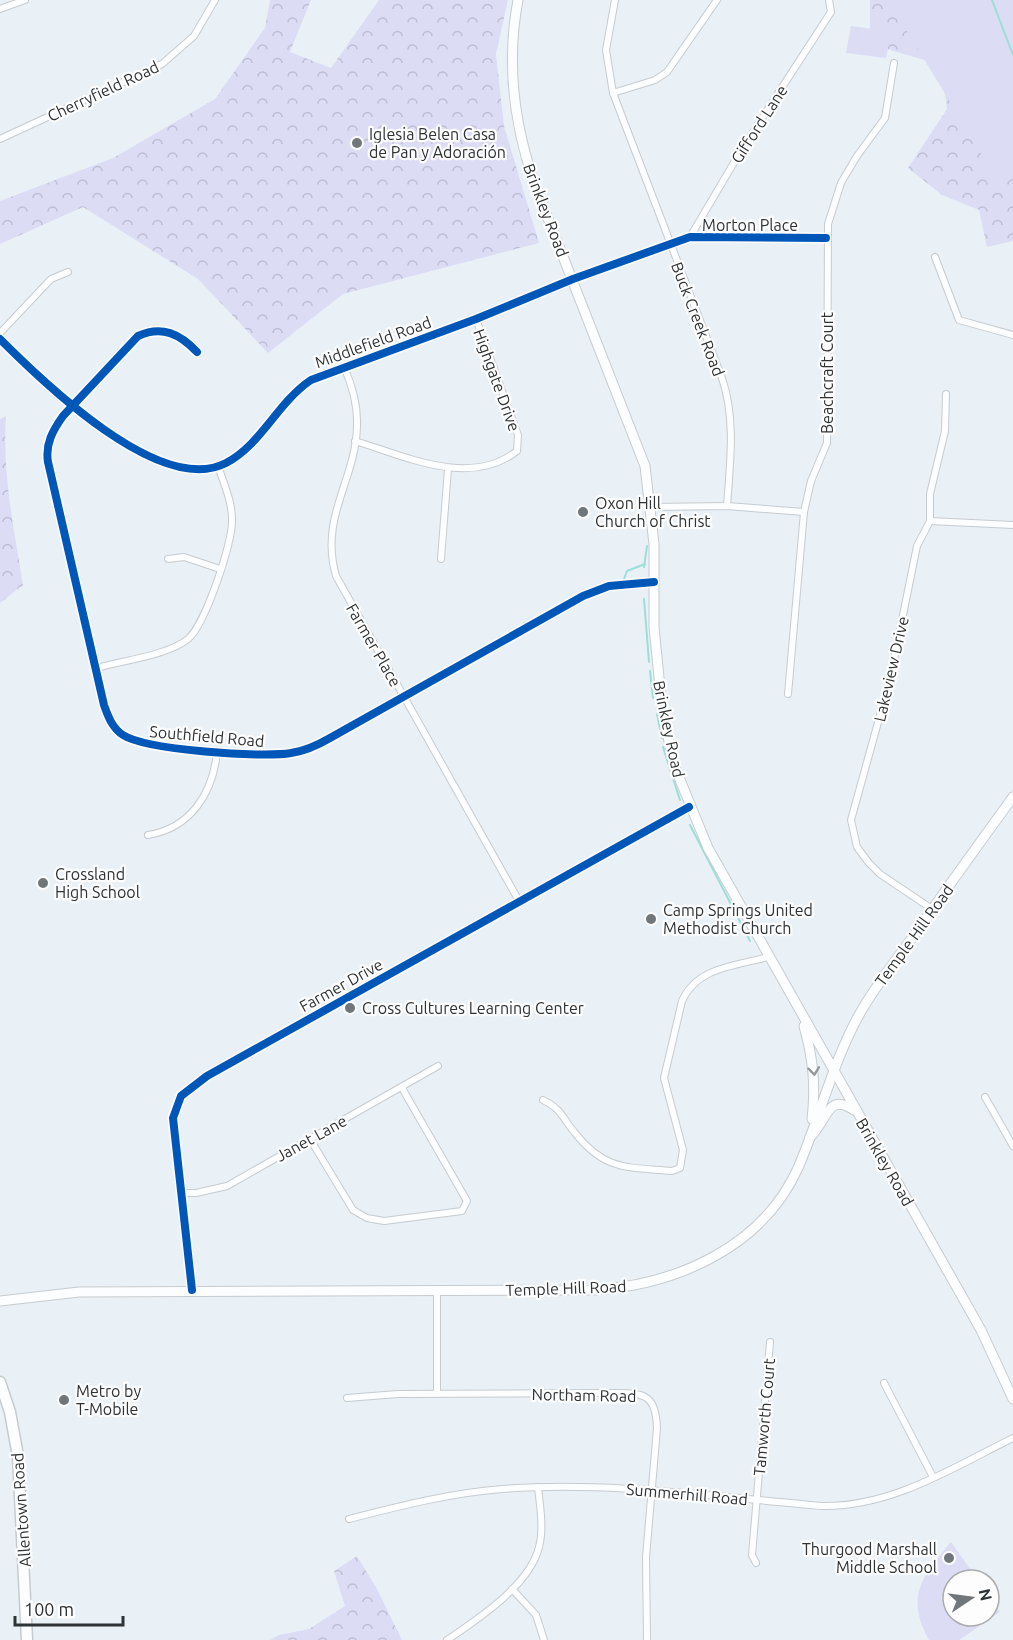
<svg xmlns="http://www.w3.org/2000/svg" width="1013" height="1640" viewBox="0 0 1013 1640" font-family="Ubuntu,sans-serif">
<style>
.forest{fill:url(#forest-crowns)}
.park{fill:#dcdcf5}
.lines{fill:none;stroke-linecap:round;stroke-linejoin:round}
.stream{stroke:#9cdfd8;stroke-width:2}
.minor-casing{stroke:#c6cbcf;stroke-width:8}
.secondary-casing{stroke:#c6cbcf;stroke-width:11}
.primary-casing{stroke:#c6cbcf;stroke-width:13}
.minor{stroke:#fcfdfe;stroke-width:6}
.secondary{stroke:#fcfdfe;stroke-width:9}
.primary{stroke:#fcfdfe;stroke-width:10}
.cycleway-casing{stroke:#fdfdfd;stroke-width:11}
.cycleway{stroke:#0057b8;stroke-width:8}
.oneway{stroke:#95989a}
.poi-dot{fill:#707679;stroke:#fdfdfd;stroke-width:2}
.labels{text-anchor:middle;stroke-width:4.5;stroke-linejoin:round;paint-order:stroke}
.street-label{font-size:16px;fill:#2e3336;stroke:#fdfdfd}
.poi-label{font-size:16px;fill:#2e3336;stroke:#fdfdfd;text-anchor:start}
</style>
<defs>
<pattern id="forest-crowns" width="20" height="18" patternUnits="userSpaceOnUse" patternTransform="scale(1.5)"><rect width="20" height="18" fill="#dcdcf5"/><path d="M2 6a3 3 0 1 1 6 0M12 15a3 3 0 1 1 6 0" fill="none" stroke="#bdbdd3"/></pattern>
</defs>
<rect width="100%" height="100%" fill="#eaf1f6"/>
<!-- forest -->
<g class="forest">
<path d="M270,0H311L290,52L331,68L379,0H508L496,54L504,126L539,243L343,294L268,353L198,279L83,207L0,244V201L113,158L215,99L265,28Z"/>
<path d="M870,0H1013V241L987,247L979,210L942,195L908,168L947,109L941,65L870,44Z"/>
<path d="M6,416C2,473 14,529 23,585L0,603V419Z"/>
<path d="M357,1556L376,1587L402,1640H270L279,1635L309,1629L345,1606L334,1571Z"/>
</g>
<!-- park -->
<g class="park">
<path d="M888,0H1013V171L998,181Z"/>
<path d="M851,26L888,31L890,38L886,58L846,53Z"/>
<path d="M951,1542L978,1580H953V1616H989V1596L1000,1612L959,1640H929C905,1596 922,1576 951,1542Z"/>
</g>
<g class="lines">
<!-- stream -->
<g class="stream">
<path d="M992,0L1013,55"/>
<path d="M644,567L647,546"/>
<path d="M624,579L627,571L645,564"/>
<path d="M644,599L649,662"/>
<path d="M650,671L653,698"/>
<path d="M657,714L662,738"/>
<path d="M663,747L680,800"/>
<path d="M690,825L750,941"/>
</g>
<!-- minor casing -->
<g class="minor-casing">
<g id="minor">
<path d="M615,0L606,50L613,93L722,378C736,419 730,463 727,506"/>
<path d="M0,9L25,0"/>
<path d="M613,93L655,80L667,72L717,0"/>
<path d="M0,139L162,64L194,36L215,0"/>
<path d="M690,237L742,149L831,12L829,0"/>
<path d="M935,257L959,320L1013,335"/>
<path d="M0,333L51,279L68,272"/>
<path d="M0,339C42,381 160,497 226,463C261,445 278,402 311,380L476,319L573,279L690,237L826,238"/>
<path d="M197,352C180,334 162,325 138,336L63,416C53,430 45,444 48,462L104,705C108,716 112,728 123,735C146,750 262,758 291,753C306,751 318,745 330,738L583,596L609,586L654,582"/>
<path d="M344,367C352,385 358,405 357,426C356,480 319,517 336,576L519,901"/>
<path d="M355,441C405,456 470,488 517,451L518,435L476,319"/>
<path d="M651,507L727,506L804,512"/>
<path d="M930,521L1013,525"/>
<path d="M168,559L184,557L220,569"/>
<path d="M441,559L448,469"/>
<path d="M97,668C121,661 169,655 188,639C205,625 233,542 232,520C232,501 224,484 218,466"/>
<path d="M788,694L804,512L811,481L827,443L828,224L841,183L857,156L885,118L894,63"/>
<path d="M148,835C191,828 213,793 217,752"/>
<path d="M932,909L880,874L869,863L857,847L851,820L890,679L917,546L930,521V494L945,431L946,394"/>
<path d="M985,1097L1013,1146"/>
<path d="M543,1100C563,1110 562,1118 575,1133C605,1171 627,1167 672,1171L680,1168L683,1150L664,1078L682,1001C697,967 735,966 768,957"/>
<path d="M310,1139L353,1210L367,1218L384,1221L462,1211L467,1201L402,1088"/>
<path d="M180,1193H196L227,1186L438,1066"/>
<path d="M192,1290L173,1118L181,1096L207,1076L689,807"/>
<path d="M437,1290V1394"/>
<path d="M884,1383L933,1477"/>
<path d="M347,1398L398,1394L615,1393C645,1393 656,1395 657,1428L646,1557L647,1640"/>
<path d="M349,1519C400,1506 450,1493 502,1489C609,1481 716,1497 822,1506C892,1507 952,1468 1013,1438"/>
<path d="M756,1563L752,1555L770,1342"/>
<path d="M512,1589L536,1615L544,1640"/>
<path d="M447,1640C478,1619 530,1585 539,1547C544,1528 540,1507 538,1487"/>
</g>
</g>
<!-- secondary casing -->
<g class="secondary-casing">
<g id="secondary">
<path d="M518,0C506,63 514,125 535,185L645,466L654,544V627L662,708L674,765L708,848L981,1330L1013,1399"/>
<path d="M804,1026C813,1059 816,1085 812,1119"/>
<path d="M810,1137C828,1120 827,1092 854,1110"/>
<path d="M0,1301L79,1292L594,1290C675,1285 762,1248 798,1168C821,1115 833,1059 863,1008C879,981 899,956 918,930C949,885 981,841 1013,797"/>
</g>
</g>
<!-- primary casing -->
<g class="primary-casing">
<path id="primary" d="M0,1382L10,1412L18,1456L27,1640"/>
</g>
<!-- minor -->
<use href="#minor" class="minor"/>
<!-- secondary -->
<use href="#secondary" class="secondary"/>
<!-- primary -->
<use href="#primary" class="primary"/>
<!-- cycleway casing -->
<g class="cycleway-casing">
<g id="cycleway">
<path d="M0,339C42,381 160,497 226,463C261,445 278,402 311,380L476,319L573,279L690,237L826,238"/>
<path d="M197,352C180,334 162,325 138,336L63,416C53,430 45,444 48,462L104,705C108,716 112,728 123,735C146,750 262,758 291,753C306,751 318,745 330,738L583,596L609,586L654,582"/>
<path d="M192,1290L173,1118L181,1096L207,1076L689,807"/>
</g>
</g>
<!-- cycleway -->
<use href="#cycleway" class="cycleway"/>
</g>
<!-- one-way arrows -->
<defs><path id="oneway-chevron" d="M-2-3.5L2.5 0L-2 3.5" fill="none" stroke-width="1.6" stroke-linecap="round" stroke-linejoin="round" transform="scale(1.5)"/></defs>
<use class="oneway" href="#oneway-chevron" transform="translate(814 1071) rotate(83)"/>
<!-- markers -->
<g class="poi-dot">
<circle cx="357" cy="143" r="6"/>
<circle cx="583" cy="512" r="6"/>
<circle cx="43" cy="883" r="6"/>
<circle cx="651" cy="919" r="6"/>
<circle cx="350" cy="1008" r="6"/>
<circle cx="64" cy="1400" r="6"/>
<circle cx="949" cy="1558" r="6"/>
</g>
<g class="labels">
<!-- street labels -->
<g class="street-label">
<text transform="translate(103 91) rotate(-25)" y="6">Cherryfield Road</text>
<text transform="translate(759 124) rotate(-57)" y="6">Gifford Lane</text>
<text transform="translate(546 210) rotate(69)" y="6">Brinkley Road</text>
<text x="750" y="231">Morton Place</text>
<text transform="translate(698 319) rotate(69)" y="6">Buck Creek Road</text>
<text transform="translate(373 342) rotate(-20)" y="6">Middlefield Road</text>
<text transform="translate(827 373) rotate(-90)" y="6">Beachcraft Court</text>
<text transform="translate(497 380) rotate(70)" y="6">Highgate Drive</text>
<text transform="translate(374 645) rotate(60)" y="6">Farmer Place</text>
<text transform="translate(891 669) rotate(-77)" y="6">Lakeview Drive</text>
<text transform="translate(669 729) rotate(78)" y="6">Brinkley Road</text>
<text transform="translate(207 736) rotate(5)" y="6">Southfield Road</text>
<text transform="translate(914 935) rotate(-54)" y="6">Temple Hill Road</text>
<text transform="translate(341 985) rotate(-29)" y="6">Farmer Drive</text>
<text transform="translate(311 1138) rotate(-29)" y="6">Janet Lane</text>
<text transform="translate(885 1162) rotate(60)" y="6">Brinkley Road</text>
<text transform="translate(566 1288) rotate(-2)" y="6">Temple Hill Road</text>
<text transform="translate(584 1395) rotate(1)" y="6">Northam Road</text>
<text transform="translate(764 1417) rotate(-85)" y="6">Tamworth Court</text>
<text transform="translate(687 1494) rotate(5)" y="6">Summerhill Road</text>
<text transform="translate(21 1510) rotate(-94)" y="6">Allentown Road</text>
</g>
<!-- poi labels -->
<g class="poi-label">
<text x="369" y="140">Iglesia Belen Casa<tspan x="369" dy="18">de Pan y Adoración</tspan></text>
<text x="595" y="509">Oxon Hill<tspan x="595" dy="18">Church of Christ</tspan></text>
<text x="55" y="880">Crossland<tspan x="55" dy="18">High School</tspan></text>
<text x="663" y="916">Camp Springs United<tspan x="663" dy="18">Methodist Church</tspan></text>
<text x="362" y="1014">Cross Cultures Learning Center</text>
<text x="76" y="1397">Metro by<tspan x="76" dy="18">T-Mobile</tspan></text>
<text x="937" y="1555" text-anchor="end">Thurgood Marshall<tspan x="937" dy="18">Middle School</tspan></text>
</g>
</g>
<!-- north arrow -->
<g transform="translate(971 1598) rotate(77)"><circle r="28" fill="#fdfdfd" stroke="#aaacad" stroke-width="1.5"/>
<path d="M0-4.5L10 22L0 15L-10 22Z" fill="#707679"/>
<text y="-9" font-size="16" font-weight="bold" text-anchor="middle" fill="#2e3336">N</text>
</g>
<!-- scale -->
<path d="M15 1616v9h108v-9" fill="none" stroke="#2e3336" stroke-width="3"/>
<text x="24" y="1616" font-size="18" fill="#2e3336" stroke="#fdfdfd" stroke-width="4.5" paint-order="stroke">100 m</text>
</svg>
